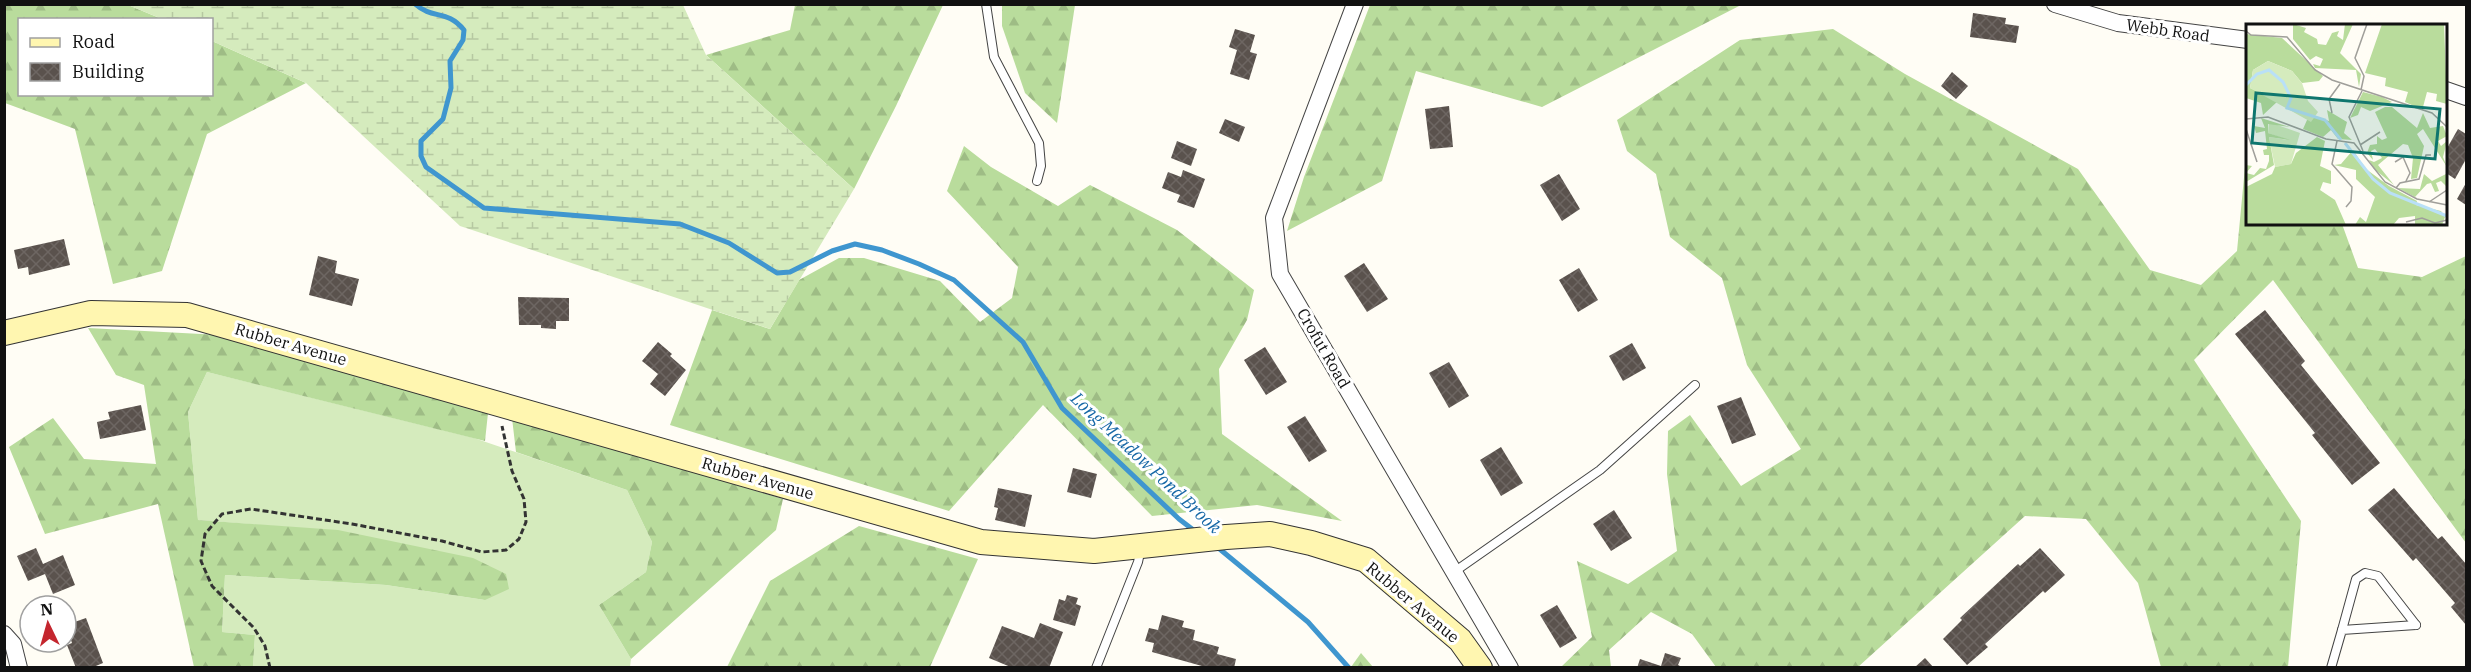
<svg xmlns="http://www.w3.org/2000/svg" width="2471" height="672" viewBox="0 0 2471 672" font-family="'IBM Plex Serif',serif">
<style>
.grass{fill:#d5ebbd}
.forest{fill:url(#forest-firs)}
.wetland{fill:url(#wetland-marsh)}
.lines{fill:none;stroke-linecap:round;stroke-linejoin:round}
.stream{stroke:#3f96cf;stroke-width:5}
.building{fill:url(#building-cross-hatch)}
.lane-casing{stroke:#444;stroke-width:10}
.street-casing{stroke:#444;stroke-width:18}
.secondary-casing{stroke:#333;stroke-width:26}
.path{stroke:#333;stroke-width:3;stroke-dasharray:6 3;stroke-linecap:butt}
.lane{stroke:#fff;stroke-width:8}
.street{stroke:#fff;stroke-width:16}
.secondary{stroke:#fff6b0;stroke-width:24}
.labels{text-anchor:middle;stroke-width:6;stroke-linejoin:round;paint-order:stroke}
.street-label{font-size:16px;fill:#111;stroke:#fff}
.water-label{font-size:18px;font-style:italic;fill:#1768a6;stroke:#fff}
.inset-river{fill:none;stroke:#b9e0f7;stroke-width:3}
.inset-road{fill:none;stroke:#a09f9a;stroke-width:1.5}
.view{fill:#0f766e;fill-opacity:0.15;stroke:#0f766e;stroke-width:3}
.inset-edge{fill:none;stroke:#111;stroke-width:3}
</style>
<defs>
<pattern id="forest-firs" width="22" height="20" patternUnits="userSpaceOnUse" patternTransform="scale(1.5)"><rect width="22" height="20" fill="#b9dc9c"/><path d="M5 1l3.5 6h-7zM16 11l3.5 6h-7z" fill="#9ebc85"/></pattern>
<pattern id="wetland-marsh" width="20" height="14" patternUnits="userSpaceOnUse" patternTransform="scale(1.5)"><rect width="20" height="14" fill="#d5ebbd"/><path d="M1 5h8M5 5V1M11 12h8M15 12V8" fill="none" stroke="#b6c8a1"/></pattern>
<pattern id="building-cross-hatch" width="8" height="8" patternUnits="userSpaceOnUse" patternTransform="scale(1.5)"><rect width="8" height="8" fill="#5a524d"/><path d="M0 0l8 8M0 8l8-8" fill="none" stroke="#6d6662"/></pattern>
</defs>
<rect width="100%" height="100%" fill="#fffdf5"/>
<!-- grass -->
<path class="grass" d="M207,372L474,438L627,490L652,542L646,572L599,605L631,659L630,667H253L255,635L222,632L225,575L386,585L485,600L338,531L198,520L188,412Z"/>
<!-- forest -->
<g class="forest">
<path d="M4,5H128L162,19L20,20V94H212V41L306,83L207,134L162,271L113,284L75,129L5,103Z"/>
<path d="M795,5H943L896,106L854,189L706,55L790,30Z"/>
<path d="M1002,5H1075L1057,123L1025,93L1002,26Z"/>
<path d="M1370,5V4L1741,5L1542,107L1416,71L1382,181L1287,231L1304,177Z"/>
<path d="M1833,29L1905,74L2078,169L2150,270L2201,285L2237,251L2247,146L2248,224H2342L2358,268L2422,277L2466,256V543L2273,280L2194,360L2301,521L2288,667H2161L2138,583L2086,519L2025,516L1858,667H1716L1692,634L1651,612L1609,650L1611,667H1561L1592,637L1577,561L1628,584L1677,551L1667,474L1668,431L1690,415L1741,486L1801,449L1747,365L1722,278L1670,237L1656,174L1627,151L1617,120L1740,40Z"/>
<path d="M964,146L991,167L1058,206L1090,185L1177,230L1254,290L1247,320L1219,369L1222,434L1342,521L1257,505L1152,516L1043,405L949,511L670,425L712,310L770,329L799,280L839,258H864L940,281L980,322L1012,298L1018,267L947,191Z"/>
<path d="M88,328L220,335L488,413L485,441L207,372L188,412L198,520L338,530L473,558L506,574L509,589L485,600L386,585L225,575L222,632L255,635L253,667H194L158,504L45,534L9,447L53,418L84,459L156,464L144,385L116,375Z"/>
<path d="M512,418L783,499L776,530L631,659L599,605L646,572L652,542L627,490L516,452Z"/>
<path d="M859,526L978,559L930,667H727L770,581Z"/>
<path d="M1361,653L1373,667H1351Z"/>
</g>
<!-- wetland -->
<path class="wetland" d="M128,5H683L706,55L854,189L770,329L460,226L306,83L212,41V20L162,19Z"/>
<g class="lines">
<!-- stream -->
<g class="stream">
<path d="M415,4C433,20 447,9 464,30L463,40L450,61L451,88L443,119L421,141V156L426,167L484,208L680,224L729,243L777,273L790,272L832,251L855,244L882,250L919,264L954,280L1023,342L1062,408L1179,519L1196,532"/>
<path d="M1216,546L1308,622L1349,668"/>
</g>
</g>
<!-- building -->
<g class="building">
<path d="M1973,13L2006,18L2005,24L2019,26L2016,43L1970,37Z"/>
<path d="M1235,29L1255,35L1250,52L1257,54L1249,80L1230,74L1237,50L1229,47Z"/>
<path d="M1952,72L1968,86L1956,99L1941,86Z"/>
<path d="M1449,106L1453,147L1430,149L1425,109Z"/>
<path d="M1225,119L1245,127L1239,142L1219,133Z"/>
<path d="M2458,129L2466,134V159L2455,179L2446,173V150Z"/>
<path d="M1177,141L1197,149L1191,166L1171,158Z"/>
<path d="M1183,170L1205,179L1194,208L1177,202L1180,195L1162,188L1168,172L1181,177Z"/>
<path d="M1559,174L1580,209L1562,221L1540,185Z"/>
<path d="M2466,183V205L2457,199Z"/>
<path d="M64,239L70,265L29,275L28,267L18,269L14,250Z"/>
<path d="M318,256L337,261L335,273L359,279L352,306L309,295Z"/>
<path d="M1364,263L1388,299L1367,312L1344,276Z"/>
<path d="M1579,268L1598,300L1578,312L1559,280Z"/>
<path d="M518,297L569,298V321H556V329L541,328V325H519Z"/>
<path d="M2265,310L2305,361L2301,365L2380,463L2352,485L2312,435L2315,433L2235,334Z"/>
<path d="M658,342L672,354L670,356L686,370L665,396L650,384L658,374L642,361Z"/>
<path d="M1632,343L1646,368L1623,381L1609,356Z"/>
<path d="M1265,347L1287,382L1266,395L1244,360Z"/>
<path d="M1449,362L1469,396L1449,408L1429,373Z"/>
<path d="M1741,397L1756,435L1732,444L1717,406Z"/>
<path d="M141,405L146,430L100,439L97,422L110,419L108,412Z"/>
<path d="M1305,416L1327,451L1309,462L1287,427Z"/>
<path d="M1501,447L1523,483L1501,496L1480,460Z"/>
<path d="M1073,468L1097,474L1091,498L1067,492Z"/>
<path d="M998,488L1032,495L1025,527L995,520L998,508L994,507Z"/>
<path d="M2394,488L2438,539L2442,536L2466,564V625L2451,607L2455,603L2416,558L2413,561L2368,510Z"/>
<path d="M1614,510L1632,538L1611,551L1593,524Z"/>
<path d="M36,548L43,564L63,555L75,585L53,594L45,574L28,581L17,556Z"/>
<path d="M2040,548L2065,575L2045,593L2043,591L1985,644L1988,647L1967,665L1943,639L1962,620L1960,618L2018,564L2020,566Z"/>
<path d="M1067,595L1078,598L1076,604L1081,606L1075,626L1053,620L1059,599L1065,601Z"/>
<path d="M1557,605L1577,638L1560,648L1540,615Z"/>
<path d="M1162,615L1184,621L1182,627L1195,630L1193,640L1219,647L1217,654L1236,659L1234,668H1209L1152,652L1154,643L1145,641L1149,628L1158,630Z"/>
<path d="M86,618L103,663L91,668H76L67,645L72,643L66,625Z"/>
<path d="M1040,623L1063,632L1049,668H1013L989,658L1002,626L1034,638Z"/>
<path d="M1665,653L1681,658L1678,665L1684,668H1637L1640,659L1661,666Z"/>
<path d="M1925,658L1934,668H1914Z"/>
</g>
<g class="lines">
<!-- lane casing -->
<g class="lane-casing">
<g id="lane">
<path d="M986,4L994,57L1039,143L1041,166L1037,181"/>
<path d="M1454,572L1600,470L1695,385"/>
<path d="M2342,630L2356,579L2365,573L2378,576L2416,625"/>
<path d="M1096,668L1138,562L1141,548"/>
<path d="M2331,668L2342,630L2416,625"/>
</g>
</g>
<!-- street casing -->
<g class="street-casing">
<g id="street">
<path d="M1355,4L1274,218L1280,274L1510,668"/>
<path d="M2055,4L2118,23L2248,40"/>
<path d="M2446,90L2466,97"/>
<path d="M4,634L13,644L19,668"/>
</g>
</g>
<!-- secondary casing -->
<g class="secondary-casing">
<path id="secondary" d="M4,333L91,313L187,315L981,542L1094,551L1226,537L1270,534L1311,543L1366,560L1460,640L1480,668"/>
</g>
<!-- path -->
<path class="path" d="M270,668L265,646L254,628L212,586L201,561L205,534L222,514L251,509L352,524L442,541L482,552L506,550L519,539L526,522L524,499L512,471L502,426"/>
<!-- lane -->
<use href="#lane" class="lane"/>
<!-- street -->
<use href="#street" class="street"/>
<!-- secondary -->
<use href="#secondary" class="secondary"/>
</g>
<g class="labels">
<!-- street labels -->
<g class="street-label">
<text transform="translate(2168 30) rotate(8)" y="6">Webb Road</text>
<text transform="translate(291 344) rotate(16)" y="6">Rubber Avenue</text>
<text transform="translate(1324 348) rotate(60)" y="6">Crofut Road</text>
<text transform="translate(758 478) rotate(16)" y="6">Rubber Avenue</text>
<text transform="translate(1413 602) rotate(40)" y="6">Rubber Avenue</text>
</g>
<!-- water labels -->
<g class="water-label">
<text transform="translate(1146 463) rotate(43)" y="6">Long Meadow Pond Brook</text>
</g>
</g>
<!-- overview -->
<g transform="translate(2246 24)">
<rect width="201" height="201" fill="#fffdf5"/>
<path d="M23,98L54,109L45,140L29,143L23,113L42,116L22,109Z" fill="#d5ebbd"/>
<path d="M47,0L60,4L58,8L71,15L72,20L80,21L86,9L93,7L91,12L97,16L99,0H107L94,29L115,50L113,63L110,46L69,44L67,40L74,42L77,35L70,32L64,36L47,15ZM136,0H198L201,80L190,77L191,70L181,68L177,83L168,82L159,78L162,68L139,62L140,54L119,49ZM0,10L36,14L77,52L73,57L56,59L46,47L22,37L7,46L4,64L32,77L17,91L15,79L0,74ZM117,68L136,73L146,78L124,87L115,83L112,91L104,94ZM139,83H146L171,104L177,89L184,104L197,102L201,112L192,117L195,122L201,117L197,133L201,143L177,105L171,110L178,122L171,154L165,155L167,134L162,121L157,120L132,141L148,161L128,145L123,136L128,138L136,134L129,125L125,127L127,136L121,129L124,121L131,120V112L136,116L141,114L129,88ZM81,86L101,98L98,109L106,116L92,115L85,106L77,113L57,105L61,96L71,93L83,97ZM15,94L44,103L22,100V109L44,116L23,113L28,141L0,158V141L6,142L0,149L8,151L14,144L20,145L23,137V131H18L17,126L21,125L19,107L10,109L8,102L19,104ZM71,113L79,117L74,142L85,147V160L77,158L74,166L89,176L100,201H0V163L26,150L29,143L45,140L50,129ZM107,126L120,145L143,162L171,177L170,181L195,187L199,193L196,201H169V192L153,194L147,201H109L114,193L120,198L129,173L110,155V146L88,141L95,140ZM178,150L186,157L200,150V162L195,157L190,159L193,167L189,168L185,159L181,160L169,173L152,164L174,165Z" fill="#b9dc9c"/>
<path d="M22,37L46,47L56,59L62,77L72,88L65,98L4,64L7,46Z" fill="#d5ebbd"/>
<path class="inset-river" d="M0,61L11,50L23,46L37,58L45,74L41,84L79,96L95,116M99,119L127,155L144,169L201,192"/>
<path class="inset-road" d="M0,7L5,11L41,13L69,46L86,56L186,89L201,103M115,66L118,52L109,34L121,0M116,67L103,93L117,127M86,89L83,75L94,60M0,95L22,93L80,115L108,119L139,158L171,175L201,181M0,105L11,138M91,117L86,140L106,163L105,177L100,183M114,121L134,108M149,138L157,133L164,149L160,157M150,164L154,159L173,155L180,131H185M183,178L201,166M160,198L176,194L189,199L201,196"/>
<path class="view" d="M10,69L194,85L189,135L6,119Z"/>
<rect width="201" height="201" class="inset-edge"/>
</g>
<!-- border -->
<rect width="2471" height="672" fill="none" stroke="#111111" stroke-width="12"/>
<!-- legend -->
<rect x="18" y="18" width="195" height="78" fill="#ffffff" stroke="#a0a0a0" stroke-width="1.5"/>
<rect x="30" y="38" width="30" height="9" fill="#fff6b0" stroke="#a0a0a0" stroke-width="1.5"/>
<text x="72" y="48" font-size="18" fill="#111111">Road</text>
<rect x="30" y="63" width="30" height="18" fill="url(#building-cross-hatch)" stroke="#a0a0a0" stroke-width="1.5"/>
<text x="72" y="78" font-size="18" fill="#111111">Building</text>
<!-- north arrow -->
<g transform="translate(48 624) rotate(355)"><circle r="28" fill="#ffffff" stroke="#a0a0a0" stroke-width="1.5"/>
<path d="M0-4.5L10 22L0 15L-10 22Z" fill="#c4262e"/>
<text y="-9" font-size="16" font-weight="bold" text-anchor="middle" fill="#111111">N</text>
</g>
</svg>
